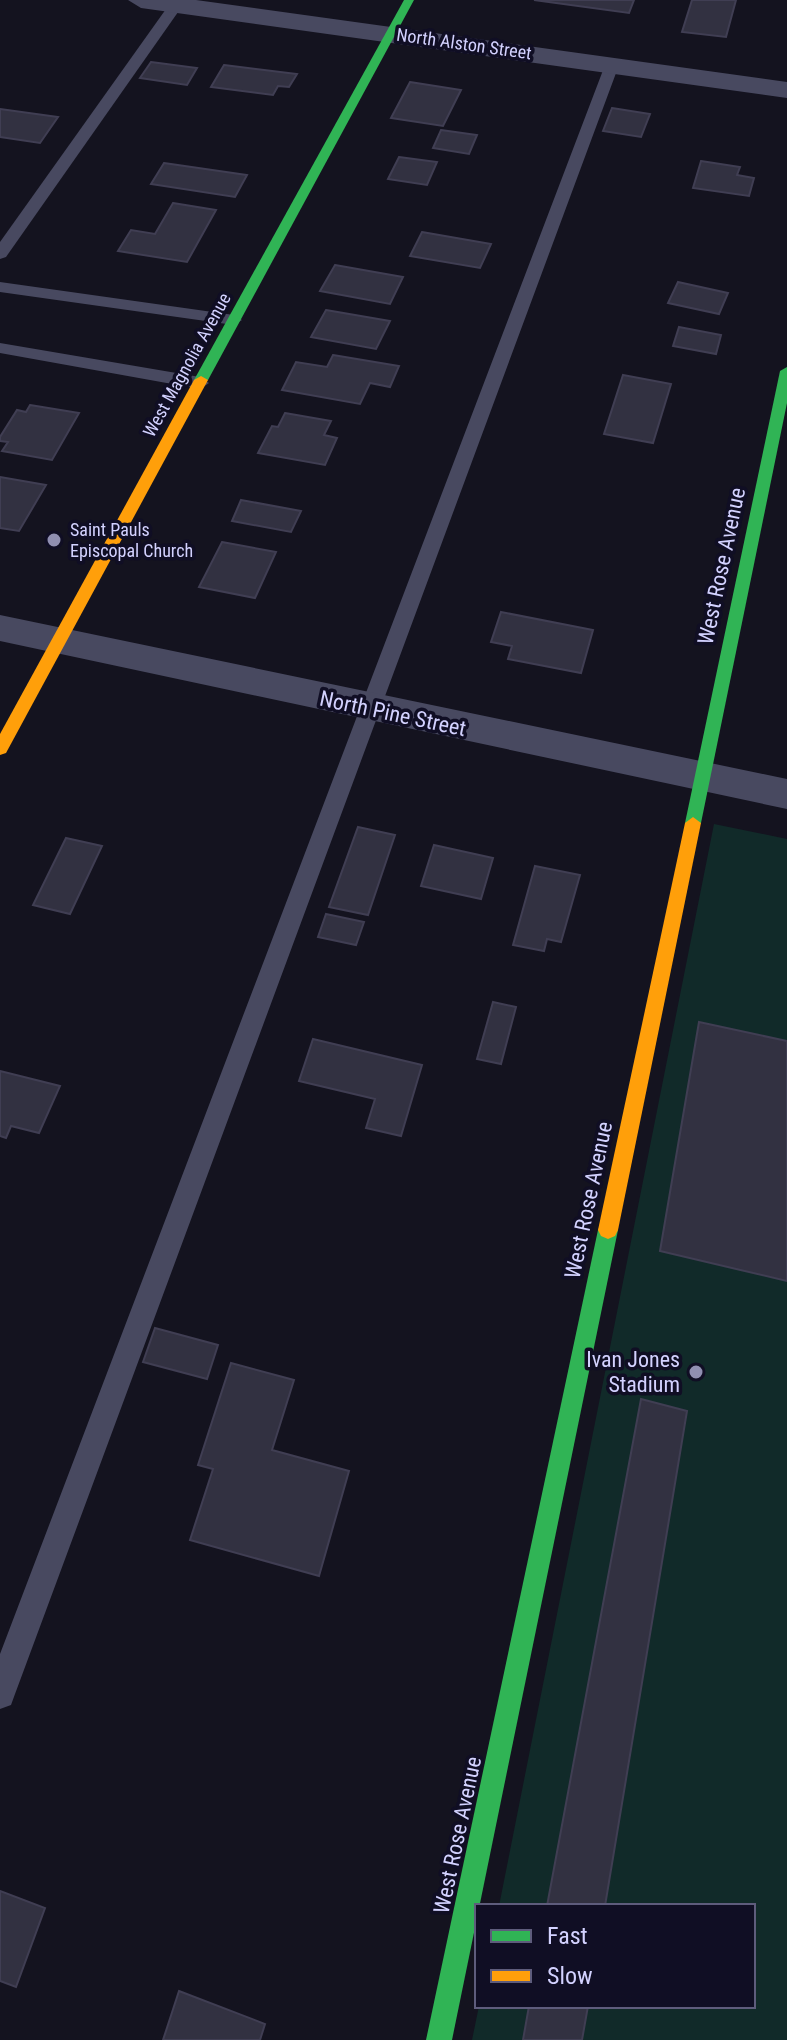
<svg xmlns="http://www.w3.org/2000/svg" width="787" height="2040" viewBox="0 0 787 2040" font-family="'Roboto Condensed',sans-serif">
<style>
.green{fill:#112a29}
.building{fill:#323141;stroke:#403e53;stroke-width:2}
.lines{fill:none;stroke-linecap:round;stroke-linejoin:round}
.lane{fill:#484960;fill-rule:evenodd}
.street{fill:#484960;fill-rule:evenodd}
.fast{fill:#30b455;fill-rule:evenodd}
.slow{fill:#ff9f0a;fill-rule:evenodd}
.poi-dot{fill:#908fb1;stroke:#100e24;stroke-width:3}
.labels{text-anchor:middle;stroke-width:7;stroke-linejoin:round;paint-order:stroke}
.far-street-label{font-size:18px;fill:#d3d2ff;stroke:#100e24}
.far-poi-label{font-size:18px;fill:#d3d2ff;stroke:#100e24;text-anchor:start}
.street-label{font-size:22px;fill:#d3d2ff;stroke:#100e24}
.poi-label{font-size:22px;fill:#d3d2ff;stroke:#100e24;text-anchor:end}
</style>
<rect width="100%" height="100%" fill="#14131f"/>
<!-- green -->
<path class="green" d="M714,824L787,839V2040H472L479,2006H753V1906H499Z"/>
<!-- building -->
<g class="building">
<path d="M534,0H634L629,13Z"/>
<path d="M692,0H736L726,37L682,32Z"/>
<path d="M151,62L197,68L187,85L140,78Z"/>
<path d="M224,65L297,74L289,87L278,86L273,95L211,87Z"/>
<path d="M410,82L461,90L443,126L391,118Z"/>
<path d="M612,108L650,114L641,137L603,131Z"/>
<path d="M0,109L58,117L40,143L0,137Z"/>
<path d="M441,130L477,135L469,154L433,148Z"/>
<path d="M399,157L437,162L427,185L388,179Z"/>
<path d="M701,161L740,167L737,175L754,178L749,196L693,188Z"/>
<path d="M164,163L247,175L235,197L151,184Z"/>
<path d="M173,203L216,210L187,262L118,251L131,230L155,234Z"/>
<path d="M422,232L491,244L480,268L410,256Z"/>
<path d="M335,265L403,277L390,304L320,291Z"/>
<path d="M678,282L728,293L719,314L668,303Z"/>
<path d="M326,310L390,321L376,349L311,337Z"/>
<path d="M679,327L721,335L716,354L673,346Z"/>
<path d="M333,355L399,366L390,387L370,383L360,404L282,390L296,362L327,367Z"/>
<path d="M623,375L671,384L653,443L604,434Z"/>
<path d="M30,405L79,413L52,460L2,451L8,442L0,441V437L17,410L26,412Z"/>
<path d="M285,413L331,421L324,435L337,438L325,465L258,453L272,426L278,427Z"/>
<path d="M0,477L46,485L19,531L0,528Z"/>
<path d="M241,500L301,511L291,532L232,521Z"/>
<path d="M222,542L276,552L255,598L199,587Z"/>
<path d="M501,612L593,630L581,673L508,659L512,646L491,642Z"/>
<path d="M358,827L395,835L368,915L329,907Z"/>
<path d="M66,838L102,846L70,914L33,905Z"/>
<path d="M434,845L493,858L481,899L421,886Z"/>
<path d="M535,866L580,875L561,942L547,939L544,951L513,945Z"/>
<path d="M326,914L364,922L356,945L318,937Z"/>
<path d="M493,1002L516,1007L501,1064L477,1059Z"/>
<path d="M699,1022L787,1041V1281L660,1251Z"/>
<path d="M313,1039L422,1065L401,1136L366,1128L375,1099L299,1081Z"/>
<path d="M0,1071L60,1086L39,1133L11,1126L6,1138L0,1136Z"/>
<path d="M155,1328L218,1345L207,1379L143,1362Z"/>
<path d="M231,1363L294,1380L272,1450L349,1471L319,1576L190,1540L213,1469L198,1465Z"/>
<path d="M641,1399L687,1411L605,1906H547Z"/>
<path d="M0,1891L45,1908L16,1987L0,1981Z"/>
<path d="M179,1991L265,2024L260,2040H163Z"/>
<path d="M529,2006H588L582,2040H523Z"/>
</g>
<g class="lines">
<!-- lane -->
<g class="lane">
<path d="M171,2L183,5L6,257L0,259V242Z"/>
<path d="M612,61L619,65L15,1694L11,1705L0,1709V1654L605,65Z"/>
<path d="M0,282L234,315L242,320L234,325L0,292Z"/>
<path d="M0,343L200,377L209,383L200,389L0,353Z"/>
</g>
<!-- street -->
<g class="street">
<path d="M128,0H196L787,82V98L141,8Z"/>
<path d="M0,615L787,779V809L0,641Z"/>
</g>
<!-- fast -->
<g class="fast">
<path d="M404,0H414L208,380L201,384L196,383L194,380Z"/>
<path d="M787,367V403L701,823L693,829L685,823L780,371Z"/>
<path d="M608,1221L615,1224L618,1230L452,2040H426L598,1230L601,1224Z"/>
</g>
<!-- slow -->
<g class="slow">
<path d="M201,376L208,380L6,753L0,755V734L194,380Z"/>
<path d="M693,817L701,823L618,1230L615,1236L608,1239L601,1236L598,1230L685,823Z"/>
</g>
</g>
<!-- markers -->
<g class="poi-dot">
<circle cx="54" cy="540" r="8"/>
<circle cx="696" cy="1372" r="8"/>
</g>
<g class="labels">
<!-- far-street labels -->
<g class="far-street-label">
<text transform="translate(464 44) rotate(8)" y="6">North Alston Street</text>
<text transform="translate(187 365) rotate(-61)" y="6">West Magnolia Avenue</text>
</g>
<!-- far-poi labels -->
<g class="far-poi-label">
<text x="70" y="536">Saint Pauls<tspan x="70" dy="21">Episcopal Church</tspan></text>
</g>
<!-- street labels -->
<g class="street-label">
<text transform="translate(721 566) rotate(-78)" y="8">West Rose Avenue</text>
<text transform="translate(393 713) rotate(12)" y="8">North Pine Street</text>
<text transform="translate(588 1200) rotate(-78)" y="8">West Rose Avenue</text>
<text transform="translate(457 1835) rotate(-78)" y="8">West Rose Avenue</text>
</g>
<!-- poi labels -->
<g class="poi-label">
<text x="680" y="1367">Ivan Jones<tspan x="680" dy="25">Stadium</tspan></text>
</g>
</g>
<!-- legend -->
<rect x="475" y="1904" width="280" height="104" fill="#100e24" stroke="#5e5c7c" stroke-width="2"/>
<rect x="491" y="1930" width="40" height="12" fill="#30b455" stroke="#5e5c7c" stroke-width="2"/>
<text x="547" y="1944" font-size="24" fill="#d3d2ff">Fast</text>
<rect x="491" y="1970" width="40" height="12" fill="#ff9f0a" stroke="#5e5c7c" stroke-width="2"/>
<text x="547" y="1984" font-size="24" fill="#d3d2ff">Slow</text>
</svg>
